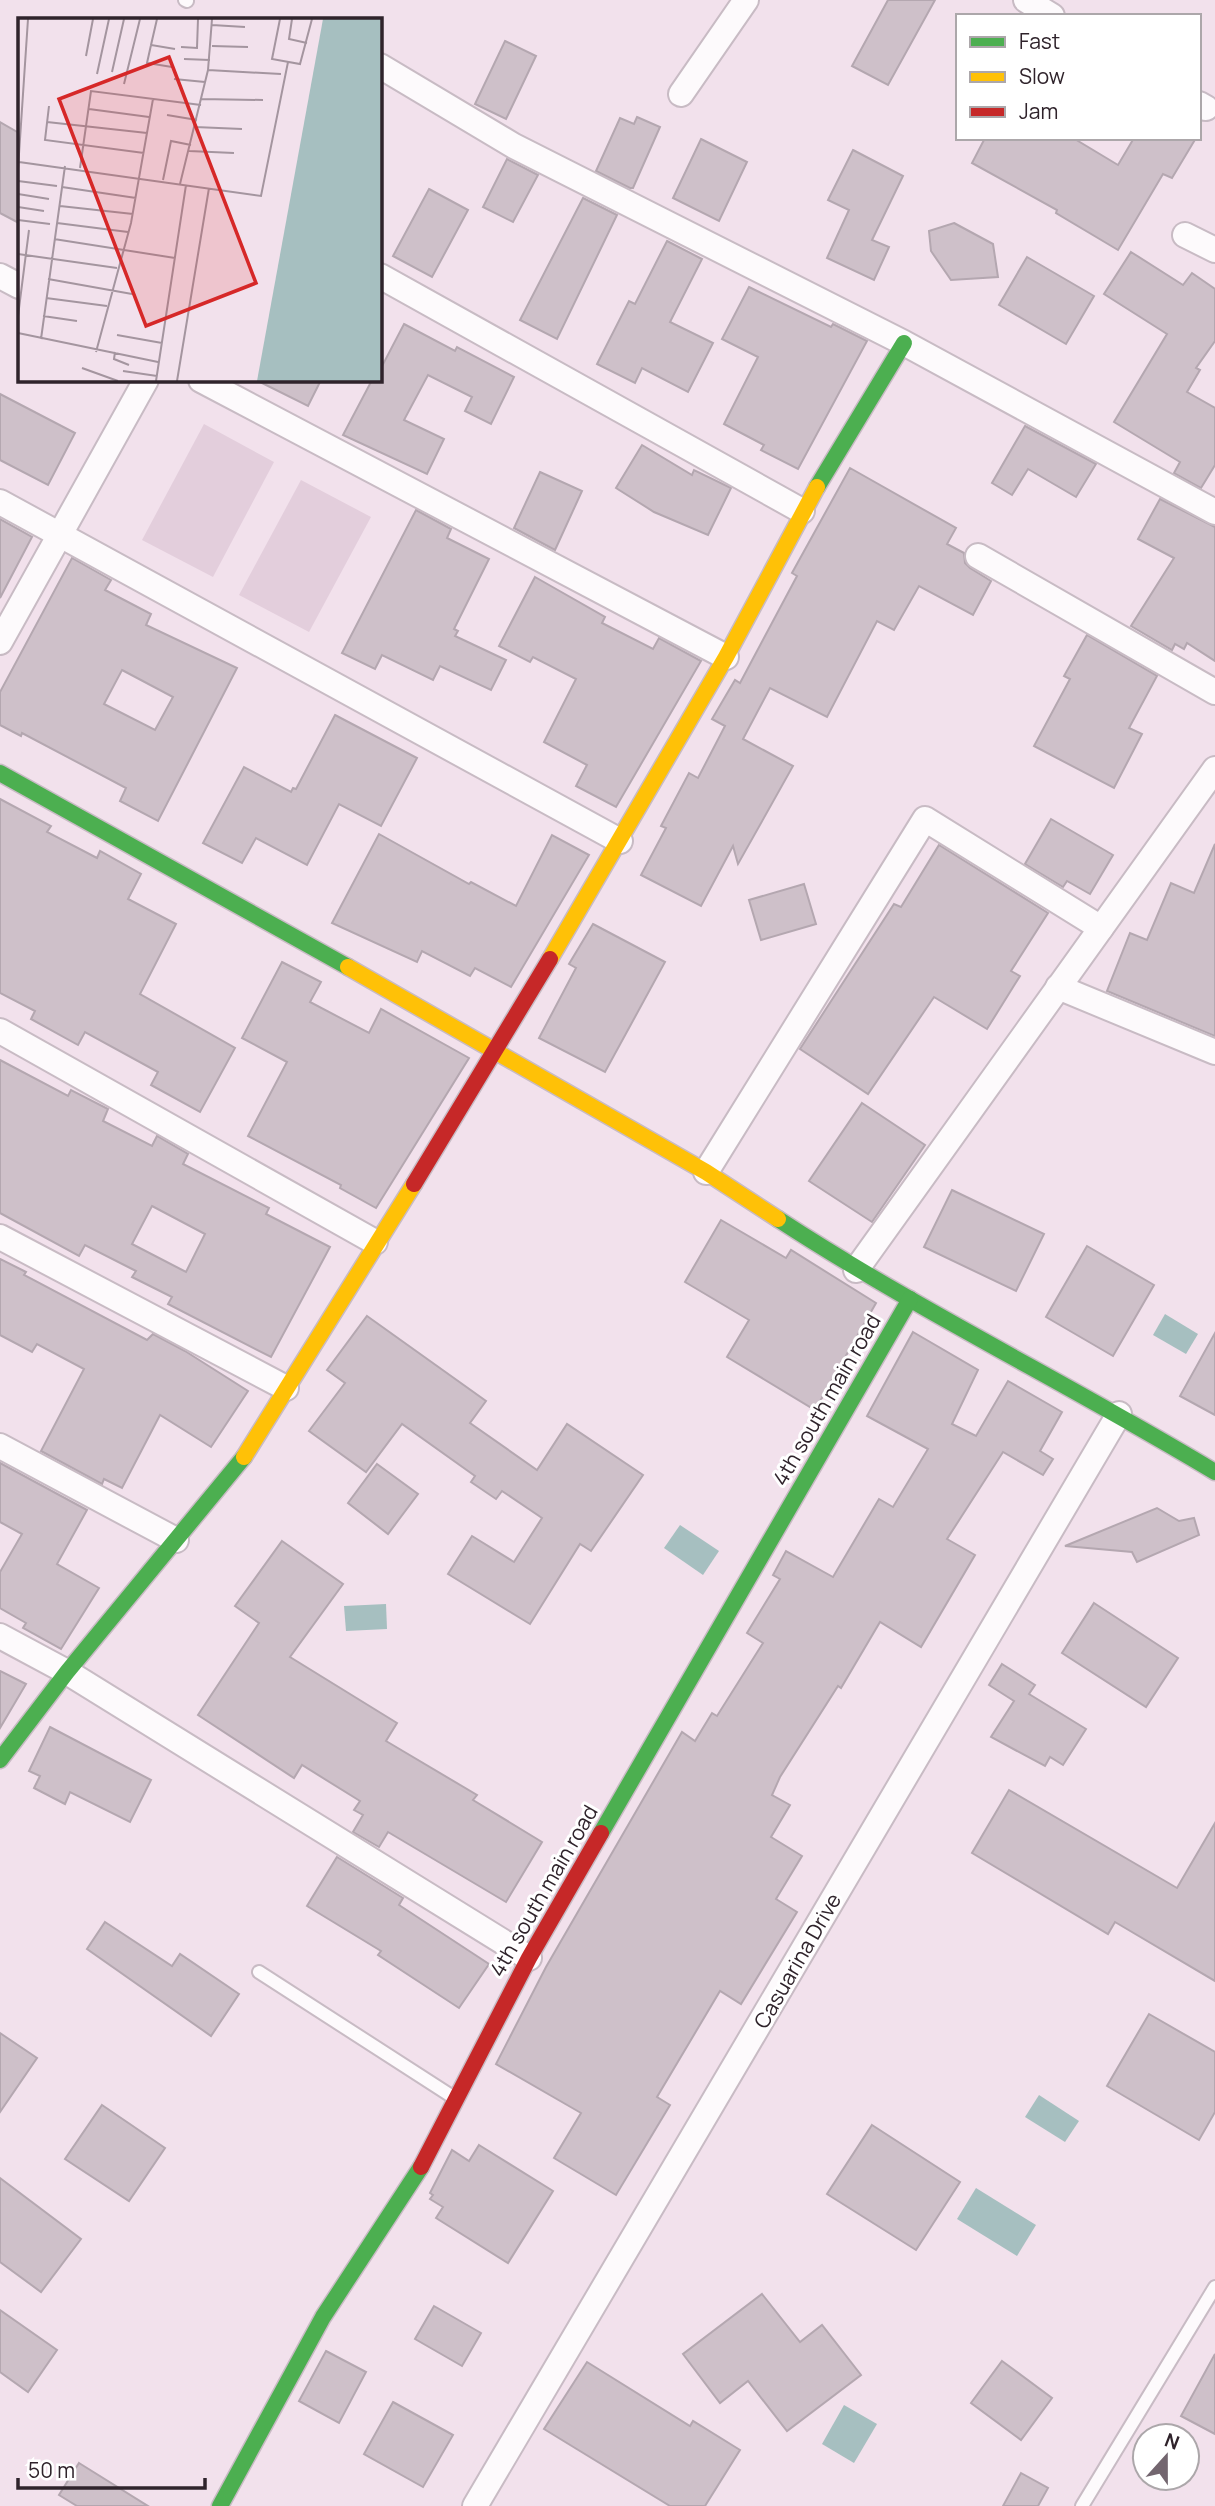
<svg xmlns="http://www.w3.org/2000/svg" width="1215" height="2506" viewBox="0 0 1215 2506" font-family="Manrope,sans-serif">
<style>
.green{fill:#e3cedc}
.water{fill:#a6bfc0}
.building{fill:#cec0c9;stroke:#b4a7b0;stroke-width:2;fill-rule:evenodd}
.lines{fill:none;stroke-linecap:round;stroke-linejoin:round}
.lane-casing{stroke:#c8bbc4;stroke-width:16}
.street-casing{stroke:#c8bbc4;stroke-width:28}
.fast-casing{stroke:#c8bbc4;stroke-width:19}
.slow-casing{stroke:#c8bbc4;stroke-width:19}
.jam-casing{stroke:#c8bbc4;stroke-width:19}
.lane{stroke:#fdfafc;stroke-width:12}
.street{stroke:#fdfafc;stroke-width:24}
.fast{stroke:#4caf50;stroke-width:16}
.slow{stroke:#ffc107;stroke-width:16}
.jam{stroke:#c62828;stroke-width:16}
.labels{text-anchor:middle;stroke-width:6;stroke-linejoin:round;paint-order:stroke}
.street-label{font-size:21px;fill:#2f232b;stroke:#fff}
.inset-road{fill:none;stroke:#a4959f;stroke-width:2}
.view{fill:#d62828;fill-opacity:0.15;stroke:#d62828;stroke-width:3.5}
.inset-edge{fill:none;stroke:#2f232b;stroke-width:3.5}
</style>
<rect width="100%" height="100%" fill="#f2e1ec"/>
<!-- green -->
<g class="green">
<path d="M204,424L274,462L213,577L142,540Z"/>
<path d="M301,480L371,517L309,632L239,595Z"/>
</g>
<!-- water -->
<g class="water">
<path d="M1165,1314L1198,1334L1186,1354L1153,1335Z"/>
<path d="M680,1525L719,1551L703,1575L664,1548Z"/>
<path d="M386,1604L387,1629L346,1631L344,1606Z"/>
<path d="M1039,2095L1079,2121L1065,2142L1025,2117Z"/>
<path d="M976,2188L1036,2225L1017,2256L957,2219Z"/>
<path d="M844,2405L877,2424L854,2463L822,2444Z"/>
</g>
<!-- building -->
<g class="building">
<path d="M888,0H935L888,85L852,66Z"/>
<path d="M505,41L536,56L506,119L475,104Z"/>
<path d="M637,117L660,127L633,188H630L596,171L620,118L634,124Z"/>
<path d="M0,122L19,133V223L0,213Z"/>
<path d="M985,138H1073L1118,165L1134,138H1196L1172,178L1163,174L1118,250L1056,213L1057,210L972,163Z"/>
<path d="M701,139L747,162L719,221L673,198Z"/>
<path d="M853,150L903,176L872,240L889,247L874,280L827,258L849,210L828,200Z"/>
<path d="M507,159L538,175L513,222L483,207Z"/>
<path d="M429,189L468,210L432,277L393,256Z"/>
<path d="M583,198L617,215L557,339L520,320Z"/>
<path d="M954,223L993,244L998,277L951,280L931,251L929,231Z"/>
<path d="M667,241L702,259L670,322L713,343L688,392L642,368L635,383L597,364L629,301L635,304Z"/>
<path d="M1131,252L1183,285L1192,273L1215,289V341L1196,368L1200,370L1187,392L1215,408V465L1201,488L1174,473L1180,462L1114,422L1167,334L1104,294Z"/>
<path d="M1027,257L1094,296L1066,344L999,305Z"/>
<path d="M749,287L831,327L833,324L867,341L798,469L761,450L764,445L724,424L758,357L722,339Z"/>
<path d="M404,324L455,351L457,347L514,377L491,424L465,411L472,397L428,375L404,420L444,439L427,474L343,435L372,380H380V370Z"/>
<path d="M256,380H321L308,406Z"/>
<path d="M0,394L75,433L48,485L0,460Z"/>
<path d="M1025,426L1096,464L1076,497L1028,469L1012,495L992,483Z"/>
<path d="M642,445L692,475L694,470L731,488L708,535L654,512L616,488Z"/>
<path d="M850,468L956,528L947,544L964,553L965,563L970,568L991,581L973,615L919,586L894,630L877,621L827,717L770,688L743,739L793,766L738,864L733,846L701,906L641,875L666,828L661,826L689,773L698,778L725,726L712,719L735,680L740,683L797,576L792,573Z"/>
<path d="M540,472L582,491L555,550L514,528Z"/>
<path d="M1160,499L1215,527V661L1187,643L1184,649L1175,644L1172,650L1131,626L1174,558L1138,539Z"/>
<path d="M416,510L451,529L447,538L489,559L454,629L458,631L455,636L506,660L491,690L440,666L433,680L382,655L375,669L342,653Z"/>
<path d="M0,519L32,537L0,598Z"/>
<path d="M72,558L111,580L105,590L151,614L146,625L237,668L158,821L120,801L126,788L22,733L21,736L0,725V692ZM122,670L173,697L155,730L104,704Z"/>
<path d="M535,577L605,617L602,623L653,649L659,638L701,661L616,807L576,786L587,765L544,742L576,679L533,657L530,662L499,646Z"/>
<path d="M1087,635L1157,676L1129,728L1142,734L1114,788L1034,746L1070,679L1064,676Z"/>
<path d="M335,715L417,758L381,826L339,804L307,865L256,838L242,863L203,843L244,767L291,792L293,788L296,789Z"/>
<path d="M0,799L51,826L47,832L97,858L100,851L141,874L128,899L176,924L140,994L235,1048L200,1112L151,1085L158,1072L85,1032L78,1045L31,1019L35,1011L0,993Z"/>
<path d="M1051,819L1113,855L1090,894L1067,881L1063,887L1025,864Z"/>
<path d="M379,834L469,884L471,882L516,906L552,835L589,855L511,987L475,968L470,976L422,951L417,962L332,923Z"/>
<path d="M1215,844V1036L1107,991L1130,933L1147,940L1171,883L1194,893Z"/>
<path d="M939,845L1048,913L1011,971L1020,976L987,1029L934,997L868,1094L800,1049L894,904L901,907Z"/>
<path d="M804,884L816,924L761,940L749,900Z"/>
<path d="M593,924L665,962L605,1072L539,1038L576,968L569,964Z"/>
<path d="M282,962L321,982L310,1002L369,1033L381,1009L469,1058L376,1208L340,1188L341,1185L248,1136L287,1062L242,1038Z"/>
<path d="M0,1060L68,1096L71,1090L108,1109L103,1121L152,1146L157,1136L188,1154L183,1164L269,1208L266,1214L330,1247L271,1357L168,1304L172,1297L132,1277L136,1271L85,1245L79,1256L0,1213ZM152,1206L205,1234L186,1272L132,1244Z"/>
<path d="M862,1103L925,1145L872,1222L809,1181Z"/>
<path d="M952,1190L1044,1234L1016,1291L924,1247Z"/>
<path d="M721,1220L786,1258L791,1250L876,1303L815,1410L727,1357L749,1320L685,1282Z"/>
<path d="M1087,1246L1154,1285L1113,1356L1046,1317Z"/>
<path d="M0,1259L26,1272L24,1275L147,1340L153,1334L185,1351L248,1391L211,1447L160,1415L122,1488L104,1479L102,1484L41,1451L84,1369L37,1344L32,1352L0,1335Z"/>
<path d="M367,1316L486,1401L470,1423L537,1470L567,1424L643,1475L591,1551L580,1544L530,1624L448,1574L472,1536L514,1562L542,1518L502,1491L496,1499L471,1482L475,1476L402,1424L366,1472L309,1431L345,1383L327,1370Z"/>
<path d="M913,1332L978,1370L952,1424L976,1436L1008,1381L1062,1412L1040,1451L1053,1459L1043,1475L1003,1452L947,1539L975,1555L921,1647L880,1622L841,1688L838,1686L780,1777L772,1795L790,1805L771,1837L802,1856L776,1899L797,1912L741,2004L720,1991L657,2097L670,2105L616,2195L554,2158L581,2113L496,2064L546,1967L682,1732L695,1741L712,1713L717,1716L763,1643L747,1633L780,1579L773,1575L786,1551L833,1577L879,1499L893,1507L928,1449L867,1416Z"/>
<path d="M1215,1333V1415L1180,1396Z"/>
<path d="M0,1463L87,1510L57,1564L99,1588L61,1649L23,1628L26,1623L0,1608V1572L22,1534L0,1522Z"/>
<path d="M377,1464L418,1494L388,1534L348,1503Z"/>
<path d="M1157,1508L1179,1521L1194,1518L1199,1535L1137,1562L1132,1552L1065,1546Z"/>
<path d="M282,1541L343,1584L290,1657L397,1723L386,1741L477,1795L473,1800L542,1842L506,1902L388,1832L379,1847L353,1832L363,1815L354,1810L360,1801L302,1765L294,1778L198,1715L259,1623L235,1606Z"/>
<path d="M1094,1603L1178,1658L1146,1707L1062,1653Z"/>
<path d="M1002,1664L1035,1685L1029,1694L1086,1729L1063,1765L1050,1757L1045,1766L991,1737L1014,1701L989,1685Z"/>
<path d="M0,1671L26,1684L0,1728Z"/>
<path d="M50,1727L151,1780L130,1822L70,1792L65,1804L34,1788L40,1776L29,1771Z"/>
<path d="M1009,1790L1177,1888L1215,1823V1981L1115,1922L1108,1934L972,1853Z"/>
<path d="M337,1857L403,1898L399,1905L489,1964L459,2008L378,1955L381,1951L307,1906Z"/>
<path d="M105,1922L172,1966L180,1954L239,1994L211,2036L87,1949Z"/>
<path d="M1149,2014L1215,2052V2112L1199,2140L1107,2086Z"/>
<path d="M0,2033L37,2058L0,2112Z"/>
<path d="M102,2105L165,2148L129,2201L65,2159Z"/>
<path d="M872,2125L960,2182L916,2250L827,2194Z"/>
<path d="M479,2145L553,2191L508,2263L436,2218L443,2207L430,2199L433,2195L430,2193L452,2150L469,2161Z"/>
<path d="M0,2178L81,2239L41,2292L0,2262Z"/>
<path d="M762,2294L800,2342L822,2325L861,2375L787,2431L748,2381L720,2403L683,2354Z"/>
<path d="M434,2306L481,2333L462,2366L415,2339Z"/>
<path d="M0,2310L57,2350L28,2392L0,2372Z"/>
<path d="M326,2351L366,2372L339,2423L299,2401Z"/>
<path d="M1215,2354V2434L1181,2416Z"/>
<path d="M1002,2361L1052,2398L1021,2440L971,2403Z"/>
<path d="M587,2362L690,2426L693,2421L740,2450L705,2506H670L544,2429Z"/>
<path d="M393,2402L453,2435L423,2487L364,2454Z"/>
<path d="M79,2463L148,2506H77L59,2495Z"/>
<path d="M1021,2473L1048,2488L1038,2506H1003Z"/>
</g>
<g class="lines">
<!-- lane casing -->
<g class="lane-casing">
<g id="lane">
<path d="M185,0L187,1"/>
<path d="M259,1972L456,2099"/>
<path d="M1082,2506L1215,2287"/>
</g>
</g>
<!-- street casing -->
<g class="street-casing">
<g id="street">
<path d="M1026,0L1052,16"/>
<path d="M380,66L514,146L904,343L1215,512"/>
<path d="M681,94L746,0"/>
<path d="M1199,104L1206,108"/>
<path d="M1185,235L1215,250"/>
<path d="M0,276L19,286"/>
<path d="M380,276L802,511"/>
<path d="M201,380L726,657"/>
<path d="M0,502L620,841"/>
<path d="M978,556L1215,692"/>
<path d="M0,642L146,380"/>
<path d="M1058,987L1215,1052"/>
<path d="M0,1031L375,1242"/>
<path d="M706,1172L925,819L1101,928"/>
<path d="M0,1237L286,1388"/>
<path d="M856,1270L1215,769"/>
<path d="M0,1446L176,1540"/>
<path d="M0,1636L67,1672L529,1958"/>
<path d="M475,2506L1119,1414"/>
</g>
</g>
<!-- fast casing -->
<g class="fast-casing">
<g id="fast">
<path d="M817,487L904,343"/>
<path d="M0,773L348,967"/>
<path d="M778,1219C919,1311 1071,1385 1215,1472"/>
<path d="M0,1760L67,1672L244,1457"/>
<path d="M601,1833L910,1299"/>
<path d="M220,2506L323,2317L421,2167"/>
</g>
</g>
<!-- slow casing -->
<g class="slow-casing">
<g id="slow">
<path d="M550,959L726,657L817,487"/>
<path d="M348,967L706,1172L778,1219"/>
<path d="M244,1457L414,1184"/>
</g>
</g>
<!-- jam casing -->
<g class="jam-casing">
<g id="jam">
<path d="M414,1184L550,959"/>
<path d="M421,2167L529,1958L601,1833"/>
</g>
</g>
<!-- lane -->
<use href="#lane" class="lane"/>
<!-- street -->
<use href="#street" class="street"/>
<!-- fast -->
<use href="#fast" class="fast"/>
<!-- slow -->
<use href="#slow" class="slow"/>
<!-- jam -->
<use href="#jam" class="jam"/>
</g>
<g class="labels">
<!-- street labels -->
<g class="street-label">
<text transform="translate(827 1400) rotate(-60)" y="7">4th south main road</text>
<text transform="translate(544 1891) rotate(-60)" y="7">4th south main road</text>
<text transform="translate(798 1961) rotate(-60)" y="7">Casuarina Drive</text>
</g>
</g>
<!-- overview -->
<g transform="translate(18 18)">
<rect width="364" height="364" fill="#f2e1ec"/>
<path d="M305,1H364V363H239Z" fill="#a6bfc0"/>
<path class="inset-road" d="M139,1L133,27L157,31M262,1L254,41L282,46L294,1M274,1L271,21L289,25M194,7L227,9M133,27L129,45L154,49M194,28L230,29M163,29L179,30L180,1M68,38L75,1M166,41L192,42M190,52L263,56M94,54L106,1M79,56L91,1M156,61L187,64M106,66L122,1M183,81L245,82M31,88L27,122L126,135M71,91L131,99M149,97L179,102M29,104L129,115M177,109L224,111M171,133L216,135M1,144L243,178L270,44M62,150L73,73L183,87M0,151L10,1M145,162L153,123L173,127M0,163L39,168M162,166L190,52L194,1M44,169L118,180M0,176L31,181M42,188L115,196M0,189L26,193M0,202L32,206M39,205L110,214M36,221L157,240M0,236L99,250M30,261L114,276M28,280L89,288M0,298L11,212M25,298L59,303M0,315L140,344M99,317L144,325M23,321L47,148M78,334L113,205L135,81M97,334L96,341L111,347M64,350L100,363M105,353L139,358M138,363L168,167M159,363L191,170"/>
<path class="view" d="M151,39L238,265L128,308L41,81Z"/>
<rect width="364" height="364" class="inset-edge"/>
</g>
<!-- legend -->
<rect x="956" y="14" width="245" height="126" fill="#ffffff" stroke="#aca7aa" stroke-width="2"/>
<rect x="970" y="37" width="35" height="10" fill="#4caf50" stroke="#aca7aa" stroke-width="2"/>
<text x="1019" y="49" font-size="21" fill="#2f232b">Fast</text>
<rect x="970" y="72" width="35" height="10" fill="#ffc107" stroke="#aca7aa" stroke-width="2"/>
<text x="1019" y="84" font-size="21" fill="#2f232b">Slow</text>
<rect x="970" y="107" width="35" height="10" fill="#c62828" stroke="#aca7aa" stroke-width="2"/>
<text x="1019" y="119" font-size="21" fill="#2f232b">Jam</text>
<!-- north arrow -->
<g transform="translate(1166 2457) rotate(21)"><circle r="33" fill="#ffffff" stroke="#aca7aa" stroke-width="2"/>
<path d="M0-5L12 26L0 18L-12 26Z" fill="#73666f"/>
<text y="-10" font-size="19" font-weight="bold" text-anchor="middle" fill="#2f232b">N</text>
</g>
<!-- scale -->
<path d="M18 2478v10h187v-10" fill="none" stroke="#2f232b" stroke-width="3.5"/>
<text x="28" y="2478" font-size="21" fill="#2f232b" stroke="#ffffff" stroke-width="5" paint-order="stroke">50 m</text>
</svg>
